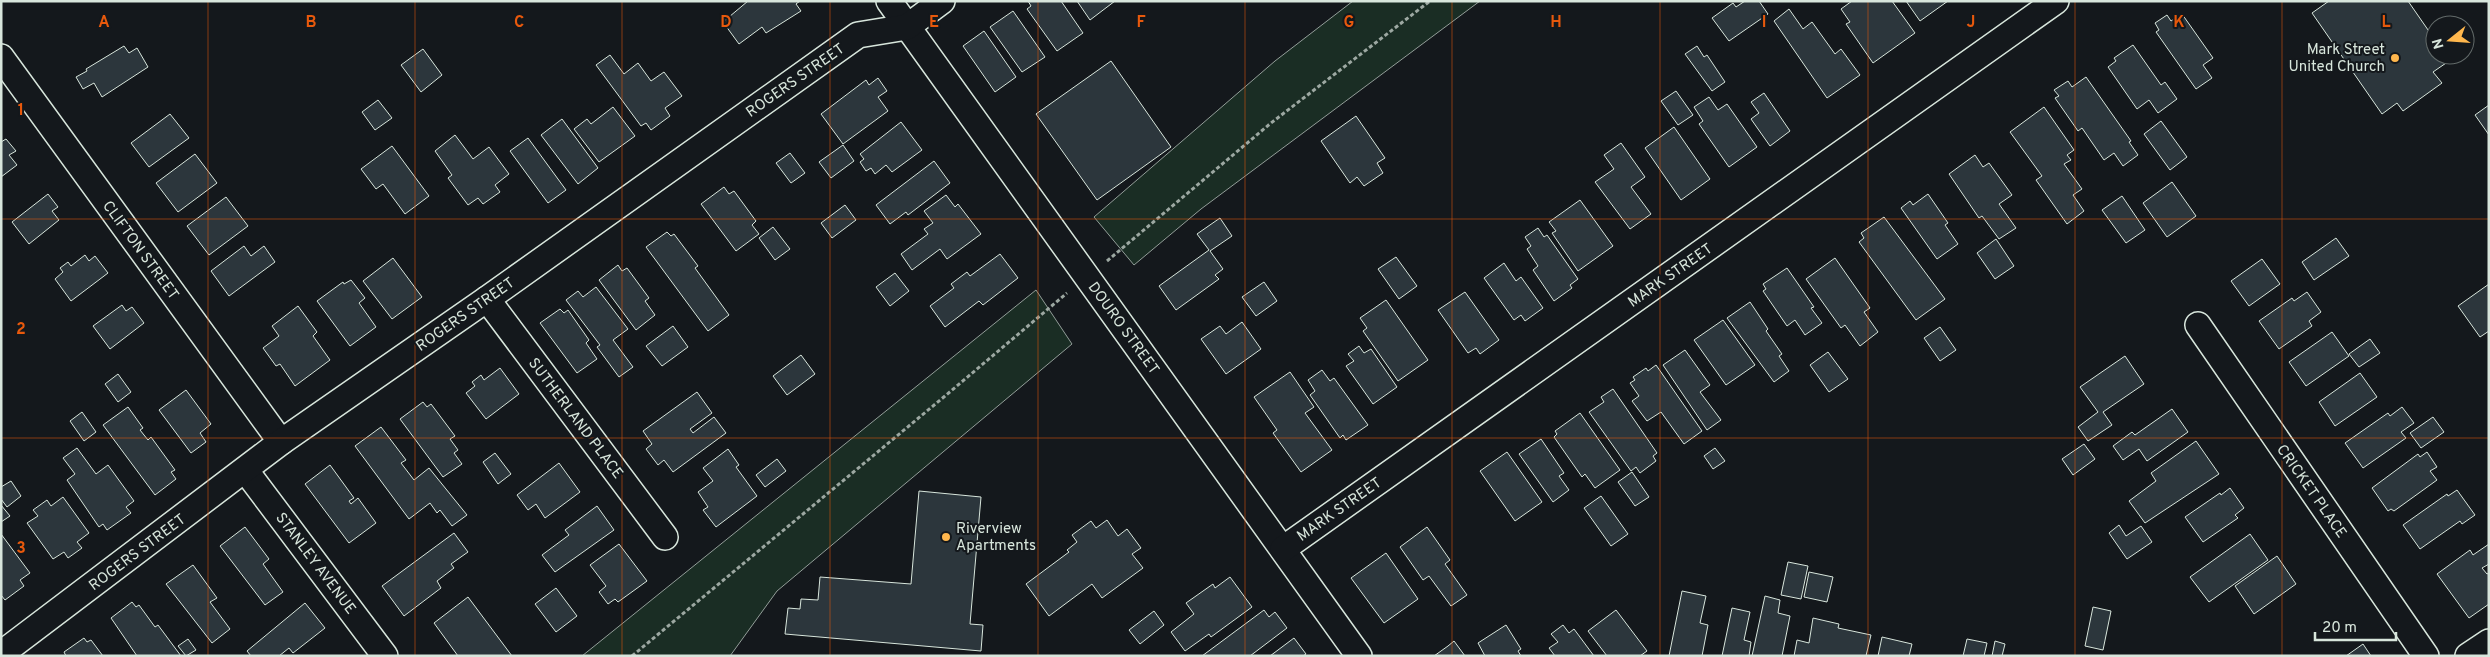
<svg xmlns="http://www.w3.org/2000/svg" width="2490" height="657" viewBox="0 0 2490 657" font-family="Overpass,sans-serif">
<style>
.green{fill:#1a2d24;stroke:#939e99}
.building{fill:#2c363c;stroke:#d8e6dc}
.lines{fill:none;stroke-linecap:round;stroke-linejoin:round}
.minor-casing{stroke:#d8e6dc;stroke-width:28}
.path{stroke:#9da8a2;stroke-width:3;stroke-dasharray:4 2.5;stroke-linecap:butt}
.minor{stroke:#14181c;stroke-width:25}
.grid{fill:none;stroke:#e8590c;stroke-width:1;stroke-opacity:0.55}
.poi-dot{fill:#ffb74d;stroke:#14181c;stroke-width:2}
.labels{text-anchor:middle;stroke-width:4;stroke-linejoin:round;paint-order:stroke}
.poi-label{font-size:15px;fill:#d8e6dc;stroke:#14181c;text-anchor:end}
.street-label{font-size:15px;fill:#d8e6dc;stroke:#14181c}
.grid-label{font-size:16px;text-anchor:middle;font-weight:bold;fill:#e8590c;stroke:#14181c;stroke-width:4;stroke-linejoin:round;paint-order:stroke}
</style>
<rect width="100%" height="100%" fill="#14181c"/>
<!-- green -->
<g class="green">
<path d="M1353,1H1480L1201,209L1134,265L1094,217L1275,61Z"/>
<path d="M1036,290L1072,344L777,591L730,656H582Z"/>
</g>
<!-- building -->
<g class="building">
<path d="M748,1H800L796,4L801,11L766,33L762,27L739,44L723,22Z"/>
<path d="M1028,1H1061L1083,33L1057,51L1027,9L1031,6Z"/>
<path d="M1077,1H1115L1090,20Z"/>
<path d="M1745,1H1759L1768,14L1729,41L1712,18L1733,3L1736,7Z"/>
<path d="M1852,1H1892L1915,33L1873,63L1846,24L1850,22L1841,9Z"/>
<path d="M1906,1H1948L1920,21Z"/>
<path d="M2329,1H2408L2435,40V55H2445L2449,61L2433,72L2442,83L2403,111L2397,103L2382,114L2312,13Z"/>
<path d="M1789,9L1803,29L1812,22L1835,54L1841,49L1860,75L1827,98L1774,21Z"/>
<path d="M1013,11L1045,57L1022,72L990,27Z"/>
<path d="M2182,14L2213,58L2203,65L2212,78L2196,89L2156,32L2159,30L2155,23L2167,15L2171,21Z"/>
<path d="M984,31L1016,77L995,92L963,46Z"/>
<path d="M2133,45L2161,85L2165,82L2177,99L2158,113L2149,100L2137,109L2108,67L2116,61L2114,58Z"/>
<path d="M124,46L129,53L137,48L148,67L102,97L94,83L83,89L76,77L87,71L86,69Z"/>
<path d="M1697,46L1704,57L1707,55L1725,82L1712,91L1685,54Z"/>
<path d="M423,49L442,75L421,92L401,65Z"/>
<path d="M610,55L624,74L638,63L651,81L664,72L682,96L665,108L670,116L651,130L646,123L641,126L596,65Z"/>
<path d="M1111,61L1171,147L1097,200L1036,114Z"/>
<path d="M2086,77L2131,141L2129,142L2138,155L2123,166L2114,153L2104,160L2082,128L2078,131L2055,98L2059,96L2054,90L2068,81L2072,87Z"/>
<path d="M878,78L887,91L878,97L888,111L843,144L821,114L866,80L869,85Z"/>
<path d="M1676,91L1693,115L1678,125L1661,101Z"/>
<path d="M1764,93L1790,131L1770,146L1751,119L1759,113L1751,102Z"/>
<path d="M1709,97L1718,110L1727,104L1757,147L1729,167L1699,124L1703,121L1694,107Z"/>
<path d="M378,100L392,118L375,130L362,112Z"/>
<path d="M2489,105V135L2475,115Z"/>
<path d="M613,107L635,136L599,162L574,129L587,119L591,124Z"/>
<path d="M2044,107L2074,150L2067,155L2071,160L2064,164L2082,189L2073,195L2084,211L2067,224L2036,180L2042,176L2010,132Z"/>
<path d="M170,114L189,138L149,167L131,143Z"/>
<path d="M1356,116L1385,158L1377,163L1383,173L1364,186L1357,177L1350,183L1321,141Z"/>
<path d="M562,119L598,168L578,184L541,135Z"/>
<path d="M2161,121L2187,157L2170,170L2144,134Z"/>
<path d="M901,122L922,150L892,172L886,165L875,174L871,168L866,171L860,162L864,159L860,154Z"/>
<path d="M1674,127L1710,179L1681,200L1645,148Z"/>
<path d="M455,135L473,159L489,147L509,174L495,185L500,192L483,204L478,198L468,205L448,178L452,175L435,151Z"/>
<path d="M528,138L566,190L548,203L510,151Z"/>
<path d="M6,139L16,151L9,155L17,165L1,177V142Z"/>
<path d="M1621,143L1645,177L1631,187L1651,214L1630,229L1595,182L1614,169L1604,155Z"/>
<path d="M843,145L854,161L831,178L819,162Z"/>
<path d="M392,146L429,196L405,214L383,184L376,189L361,169Z"/>
<path d="M790,153L805,173L791,183L776,163Z"/>
<path d="M195,154L217,183L178,212L156,183Z"/>
<path d="M1975,155L1983,167L1989,163L2012,195L1999,204L2016,228L1999,239L1982,216L1979,218L1949,174Z"/>
<path d="M934,161L950,183L908,215L906,212L890,224L876,205Z"/>
<path d="M2172,182L2196,216L2167,237L2143,203Z"/>
<path d="M724,187L729,194L734,191L756,221L752,225L759,234L736,251L701,204Z"/>
<path d="M48,194L58,207L52,211L59,220L29,244L12,222Z"/>
<path d="M1928,194L1948,223L1945,225L1958,244L1937,259L1901,208L1910,201L1913,205Z"/>
<path d="M946,195L955,207L958,204L981,234L947,259L940,249L912,270L901,254L928,234L924,229L933,223L924,211Z"/>
<path d="M2122,196L2145,230L2126,243L2102,210Z"/>
<path d="M226,197L248,226L209,255L187,226Z"/>
<path d="M1580,200L1613,246L1578,271L1552,233L1556,231L1549,222Z"/>
<path d="M845,205L856,220L832,238L821,223Z"/>
<path d="M1884,217L1945,299L1916,320L1859,242L1864,238L1861,233Z"/>
<path d="M1220,218L1232,236L1210,251L1223,269L1215,275L1219,279L1176,310L1159,286L1209,250L1197,234Z"/>
<path d="M773,227L790,249L775,260L759,238Z"/>
<path d="M1538,228L1544,237L1547,235L1578,279L1570,285L1572,288L1554,301L1533,270L1538,266L1527,249L1531,246L1525,237Z"/>
<path d="M667,232L671,236L674,234L698,266L695,268L729,315L708,331L646,247Z"/>
<path d="M2336,238L2349,256L2314,280L2302,262Z"/>
<path d="M1996,239L2014,266L1995,279L1977,253Z"/>
<path d="M244,246L251,256L264,246L275,262L229,296L211,271Z"/>
<path d="M1000,254L1018,278L983,305L979,301L945,327L930,306L954,288L951,284L967,272L970,276Z"/>
<path d="M85,255L89,261L95,256L108,273L71,301L55,279L63,272L60,268L68,262L71,266Z"/>
<path d="M1396,257L1417,286L1399,299L1378,269Z"/>
<path d="M393,258L422,297L392,319L363,281Z"/>
<path d="M1835,258L1870,308L1864,312L1878,332L1860,346L1845,325L1841,328L1806,279Z"/>
<path d="M2262,259L2280,284L2249,306L2231,281Z"/>
<path d="M1504,263L1516,281L1521,277L1543,308L1525,321L1521,315L1514,320L1484,278Z"/>
<path d="M618,265L622,271L627,268L649,298L645,301L655,315L636,330L599,280Z"/>
<path d="M1787,268L1814,307L1811,308L1822,323L1805,335L1795,320L1787,326L1763,291L1766,289L1763,284Z"/>
<path d="M895,273L909,291L890,306L876,287Z"/>
<path d="M351,280L365,298L359,303L376,327L350,346L317,301L343,282L344,284Z"/>
<path d="M1264,282L1277,301L1256,316L1242,297Z"/>
<path d="M2489,284V331L2480,337L2458,306Z"/>
<path d="M596,287L628,329L613,340L633,367L619,377L597,347L600,345L566,300L578,291L583,297Z"/>
<path d="M1465,292L1499,340L1480,354L1476,348L1468,353L1438,310Z"/>
<path d="M2307,292L2321,312L2309,321L2312,326L2279,349L2259,321L2292,298L2294,301Z"/>
<path d="M1386,300L1428,360L1398,381L1363,331L1367,328L1360,318Z"/>
<path d="M1750,302L1768,329L1766,331L1782,354L1779,356L1789,371L1774,382L1727,318Z"/>
<path d="M122,305L126,311L132,307L144,323L110,349L93,326Z"/>
<path d="M298,306L317,332L313,336L330,360L295,386L280,364L276,366L263,348L279,336L272,326Z"/>
<path d="M560,309L564,313L568,310L589,340L586,343L597,359L577,373L540,323Z"/>
<path d="M1723,320L1755,365L1726,385L1694,340Z"/>
<path d="M1242,322L1261,349L1226,374L1201,339L1220,326L1226,334Z"/>
<path d="M673,326L688,347L662,366L646,346Z"/>
<path d="M1940,327L1956,350L1940,361L1924,338Z"/>
<path d="M2332,332L2349,356L2306,386L2289,362Z"/>
<path d="M2370,339L2380,353L2359,367L2349,354Z"/>
<path d="M1359,346L1364,353L1371,349L1397,387L1373,404L1346,366L1354,361L1348,354Z"/>
<path d="M1685,350L1710,385L1700,392L1721,420L1707,430L1663,365Z"/>
<path d="M1828,352L1848,379L1829,392L1810,365Z"/>
<path d="M801,355L815,374L787,395L773,376Z"/>
<path d="M2125,356L2144,384L2103,412L2112,425L2088,441L2078,427L2098,412L2080,387Z"/>
<path d="M1656,365L1702,431L1684,444L1661,412L1647,421L1632,401L1639,396L1630,383L1635,380L1633,377L1646,368L1648,371Z"/>
<path d="M500,368L519,394L486,419L466,393L475,386L472,382L481,375L484,380Z"/>
<path d="M1322,370L1330,381L1334,378L1368,425L1346,440L1343,435L1340,438L1310,395L1315,391L1308,380Z"/>
<path d="M1290,372L1314,407L1305,413L1332,450L1301,472L1273,433L1277,430L1254,397Z"/>
<path d="M2360,373L2377,397L2335,426L2319,402Z"/>
<path d="M118,374L131,392L118,402L105,384Z"/>
<path d="M1613,389L1657,453L1653,456L1656,461L1640,473L1636,467L1631,471L1589,412L1604,402L1601,397Z"/>
<path d="M186,390L211,424L200,433L206,442L191,453L159,410Z"/>
<path d="M697,392L712,413L690,429L693,433L714,417L726,433L673,472L664,460L658,465L646,449L652,444L643,431Z"/>
<path d="M423,402L427,407L431,404L455,436L450,439L458,450L454,453L462,464L443,477L400,419Z"/>
<path d="M128,407L143,428L140,430L148,440L151,437L175,470L171,472L176,479L155,495L103,425Z"/>
<path d="M2402,407L2414,423L2401,432L2406,438L2363,468L2345,443L2388,413L2390,416Z"/>
<path d="M2172,409L2188,432L2147,461L2139,449L2123,460L2113,446L2132,432L2135,435Z"/>
<path d="M82,412L96,432L84,441L70,421Z"/>
<path d="M1580,413L1620,470L1595,488L1585,474L1582,477L1554,437L1557,434L1555,431Z"/>
<path d="M2433,417L2444,432L2421,448L2410,433Z"/>
<path d="M381,427L406,460L401,463L414,480L429,468L467,515L452,526L440,510L437,513L430,503L409,519L355,446Z"/>
<path d="M1541,439L1564,473L1559,476L1569,490L1553,502L1519,454Z"/>
<path d="M2196,441L2219,474L2145,523L2129,501L2156,481L2151,473Z"/>
<path d="M2084,444L2095,459L2073,475L2062,459Z"/>
<path d="M77,448L96,474L108,465L134,501L126,507L131,513L107,530L103,524L99,527L67,480L75,474L63,458Z"/>
<path d="M1715,448L1725,461L1713,469L1704,456Z"/>
<path d="M728,449L739,465L736,467L757,496L716,527L703,510L708,507L698,492L713,481L703,468Z"/>
<path d="M1507,452L1542,502L1515,521L1480,471Z"/>
<path d="M2427,452L2437,467L2430,471L2437,480L2394,511L2391,509L2388,511L2372,488L2418,454L2420,457Z"/>
<path d="M495,453L511,474L498,484L483,462Z"/>
<path d="M777,459L786,471L765,487L756,475Z"/>
<path d="M559,463L580,492L545,518L536,504L528,510L517,495Z"/>
<path d="M330,465L354,498L349,501L351,504L358,498L376,523L349,543L305,484Z"/>
<path d="M1632,472L1649,497L1635,506L1618,482Z"/>
<path d="M11,481L21,496L7,507L1,499V487Z"/>
<path d="M2230,488L2244,508L2235,515L2238,518L2203,542L2185,517L2220,493L2221,495Z"/>
<path d="M2457,490L2475,515L2462,524L2460,521L2420,549L2403,525L2447,494L2448,496Z"/>
<path d="M919,491L981,497L970,624L983,625L981,651L785,634L788,608L800,609L801,599L818,600L820,577L911,584Z"/>
<path d="M1601,496L1628,534L1611,546L1584,508Z"/>
<path d="M63,497L89,533L77,542L82,548L68,558L64,552L53,559L27,523L38,516L33,510L47,500L51,506Z"/>
<path d="M1,505L10,516L1,522Z"/>
<path d="M597,506L614,530L555,572L542,555L569,535L565,530Z"/>
<path d="M1107,520L1118,536L1127,529L1141,548L1132,554L1143,568L1102,598L1092,584L1049,616L1026,584L1069,552L1067,550L1077,542L1072,535L1091,521L1096,528Z"/>
<path d="M2119,525L2126,536L2141,526L2152,542L2127,559L2109,533Z"/>
<path d="M245,527L269,559L263,564L283,592L265,605L220,546Z"/>
<path d="M1427,527L1450,560L1445,564L1467,595L1451,606L1429,576L1423,580L1400,547Z"/>
<path d="M454,533L468,552L451,564L454,568L437,581L441,588L404,616L382,586Z"/>
<path d="M1,534L30,573L20,580L24,586L5,600L1,595Z"/>
<path d="M2250,534L2268,560L2209,602L2190,577Z"/>
<path d="M619,544L647,581L618,602L615,599L608,604L599,592L606,586L590,565Z"/>
<path d="M2489,544V564L2482,568L2487,574L2489,573V604L2469,618L2437,574L2470,550L2473,555Z"/>
<path d="M1386,553L1418,599L1384,623L1351,578Z"/>
<path d="M2277,556L2296,584L2254,614L2235,586Z"/>
<path d="M1788,562L1808,566L1801,599L1781,595Z"/>
<path d="M193,565L217,598L210,602L230,629L212,643L166,584Z"/>
<path d="M1809,572L1833,577L1827,602L1804,597Z"/>
<path d="M1230,577L1252,607L1211,637L1209,634L1185,651L1171,632L1194,614L1186,603L1213,584L1215,588Z"/>
<path d="M556,588L577,616L556,632L535,604Z"/>
<path d="M1682,591L1706,596L1700,623L1708,625L1702,656H1669Z"/>
<path d="M1765,596L1780,600L1778,613L1790,616L1782,656H1752Z"/>
<path d="M468,597L512,656H458L434,623Z"/>
<path d="M132,602L136,607L139,605L155,627L158,625L181,656H137L111,618Z"/>
<path d="M305,603L325,628L293,653L289,648L279,656H251L247,651Z"/>
<path d="M2093,607L2111,611L2103,650L2085,646Z"/>
<path d="M1732,608L1750,612L1744,640L1751,642L1749,656H1722Z"/>
<path d="M1264,610L1269,617L1275,612L1287,628L1250,656H1202Z"/>
<path d="M1616,610L1647,651L1640,656H1607L1588,631Z"/>
<path d="M1154,611L1164,625L1140,644L1129,630Z"/>
<path d="M1813,618L1839,624L1838,628L1871,635L1866,656H1794L1797,640L1809,643Z"/>
<path d="M1506,625L1521,649L1518,651L1521,656H1485L1478,643Z"/>
<path d="M1563,625L1569,633L1574,629L1594,656H1555L1549,648L1558,642L1551,634Z"/>
<path d="M1882,637L1912,644L1909,656H1878Z"/>
<path d="M84,638L87,642L91,640L103,656H66L64,652Z"/>
<path d="M1294,638L1306,654L1303,656H1270Z"/>
<path d="M188,639L196,650L186,656L178,646Z"/>
<path d="M1967,639L1987,643L1984,656H1963Z"/>
<path d="M1454,641L1465,656H1434L1448,646Z"/>
<path d="M1995,641L2005,644L2002,656H1992Z"/>
<path d="M2363,644L2371,656H2346Z"/>
</g>
<g class="lines">
<!-- minor casing -->
<g class="minor-casing">
<g id="minor">
<path d="M889,1L1359,656"/>
<path d="M1,57L281,442"/>
<path d="M487,299L665,537"/>
<path d="M2198,325L2426,656"/>
<path d="M246,471L385,656"/>
<path d="M1283,549L2056,1"/>
<path d="M1,654L281,442L487,299L858,35L907,27L942,1"/>
<path d="M2468,656L2489,642"/>
</g>
</g>
<!-- path -->
<g class="path">
<path d="M1107,261L1271,123L1430,1"/>
<path d="M632,656L945,396L1067,293"/>
</g>
<!-- minor -->
<use href="#minor" class="minor"/>
</g>
<!-- grid -->
<path class="grid" d="M208,1V656M415,1V656M622,1V656M830,1V656M1038,1V656M1245,1V656M1452,1V656M1660,1V656M1868,1V656M2075,1V656M2282,1V656M1,219H2489M1,438H2489"/>
<!-- markers -->
<g class="poi-dot">
<circle cx="2395" cy="58" r="5"/>
<circle cx="946" cy="537" r="5"/>
</g>
<g class="labels">
<!-- poi labels -->
<g class="poi-label">
<text x="2385" y="54">Mark Street<tspan x="2385" dy="17">United Church</tspan></text>
<text x="956" y="533" text-anchor="start">Riverview<tspan x="956" dy="17">Apartments</tspan></text>
</g>
<!-- street labels -->
<g class="street-label">
<text transform="translate(795 80) rotate(-35)" y="5">ROGERS STREET</text>
<text transform="translate(141 250) rotate(54)" y="5">CLIFTON STREET</text>
<text transform="translate(1670 275) rotate(-35)" y="5">MARK STREET</text>
<text transform="translate(465 314) rotate(-35)" y="5">ROGERS STREET</text>
<text transform="translate(1124 328) rotate(54)" y="5">DOURO STREET</text>
<text transform="translate(576 418) rotate(53)" y="5">SUTHERLAND PLACE</text>
<text transform="translate(2312 491) rotate(55)" y="5">CRICKET PLACE</text>
<text transform="translate(1339 509) rotate(-35)" y="5">MARK STREET</text>
<text transform="translate(137 552) rotate(-37)" y="5">ROGERS STREET</text>
<text transform="translate(316 563) rotate(53)" y="5">STANLEY AVENUE</text>
</g>
</g>
<g class="grid-label">
<text x="104" y="27">A</text>
<text x="311" y="27">B</text>
<text x="519" y="27">C</text>
<text x="726" y="27">D</text>
<text x="934" y="27">E</text>
<text x="1141" y="27">F</text>
<text x="1349" y="27">G</text>
<text x="1556" y="27">H</text>
<text x="1764" y="27">I</text>
<text x="1971" y="27">J</text>
<text x="2179" y="27">K</text>
<text x="2386" y="27">L</text>
<text x="21" y="115">1</text>
<text x="21" y="334">2</text>
<text x="21" y="553">3</text>
</g>
<!-- border -->
<rect width="2490" height="657" fill="none" stroke="#d8e6dc" stroke-width="5"/>
<!-- north arrow -->
<g transform="translate(2450 40) rotate(253)"><circle r="24" fill="#14181c" stroke="#626a69"/>
<path d="M0-4L9 19L0 12L-9 19Z" fill="#ffb74d"/>
<text y="-8" font-size="14" font-weight="bold" text-anchor="middle" fill="#d8e6dc">N</text>
</g>
<!-- scale -->
<path d="M2315 632v8h81v-8" fill="none" stroke="#d8e6dc" stroke-width="2.5"/>
<text x="2322" y="632" font-size="15" fill="#d8e6dc" stroke="#14181c" stroke-width="4" paint-order="stroke">20 m</text>
</svg>
